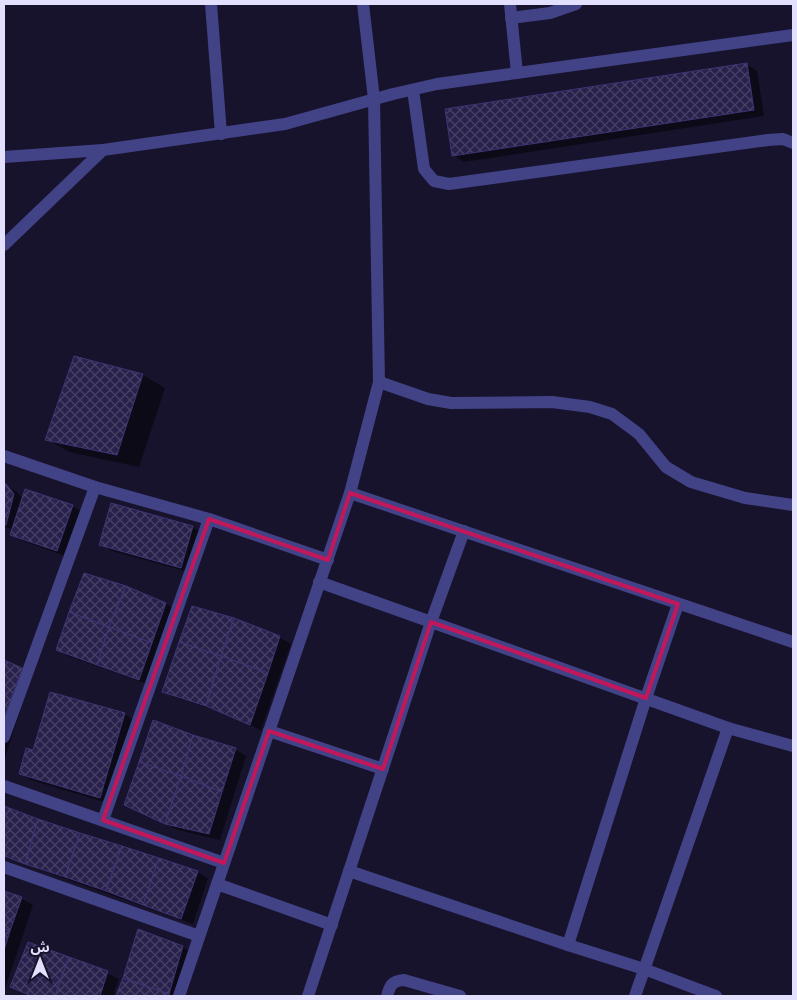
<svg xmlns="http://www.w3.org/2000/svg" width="797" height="1000" viewBox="0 0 797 1000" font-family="Montserrat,'Noto Sans Arabic',sans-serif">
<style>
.shadow{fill:#0007}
.building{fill:url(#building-cross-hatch);stroke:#3f3476}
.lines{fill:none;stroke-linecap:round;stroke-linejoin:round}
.street{stroke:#424287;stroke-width:12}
.marked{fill:none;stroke:#c2185b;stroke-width:4;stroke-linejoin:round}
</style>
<defs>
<pattern id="building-cross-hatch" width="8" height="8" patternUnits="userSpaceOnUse" patternTransform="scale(1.25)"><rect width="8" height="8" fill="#28214b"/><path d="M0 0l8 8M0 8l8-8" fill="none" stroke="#474166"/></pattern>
</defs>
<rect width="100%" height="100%" fill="#17132c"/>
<!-- shadow -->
<g class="shadow">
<path d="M746,64L757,71L764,116L464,162L453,155Z"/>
<path d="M75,358L143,375L165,388L139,467L69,452L47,439Z"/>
<path d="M4,484L17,492L23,499L72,506L83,512L68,557L23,541L11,535L13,529L4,527Z"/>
<path d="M192,527L203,533L192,573L112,551L101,544Z"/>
<path d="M125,587L166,604L177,610L150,685L68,656L57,649Z"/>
<path d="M279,637L291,644L261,730L218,711L174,697L163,691Z"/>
<path d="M4,661L32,675L4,761Z"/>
<path d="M124,714L135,721L111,804L31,780L20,774L34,752Z"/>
<path d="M193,736L235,749L246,756L220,840L178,830L125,804Z"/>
<path d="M4,807L38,820L197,872L208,878L193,924L4,857Z"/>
<path d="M4,892L22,899L33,905L4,992Z"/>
<path d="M139,931L183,947L194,954L181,996H118Z"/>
<path d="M107,973L119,979L113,996H31L11,986Z"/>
</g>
<!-- building -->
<g class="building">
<path d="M747,63L754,110L452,156L445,109Z"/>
<path d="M74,356L143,374L117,455L45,440Z"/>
<path d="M4,483L6,484L14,494L6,525L4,524Z"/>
<path d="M25,489L73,505L57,551L10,535Z"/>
<path d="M111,503L193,526L181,568L99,545Z"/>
<path d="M84,573L126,586L109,627L69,612Z"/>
<path d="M126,586L166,603L152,643L109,627Z"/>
<path d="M192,606L234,618L221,656L179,642Z"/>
<path d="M69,612L109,627L97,665L56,650Z"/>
<path d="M234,618L280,636L268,673L221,656Z"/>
<path d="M109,627L152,643L139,680L97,665Z"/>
<path d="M179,642L221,656L206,706L162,692Z"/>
<path d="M221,656L268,673L250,725L206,706Z"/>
<path d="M4,660L22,668L4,719Z"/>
<path d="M50,692L125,713L100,798L19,774L26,748L33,750Z"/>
<path d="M153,720L193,735L181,776L139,762Z"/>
<path d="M193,735L236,748L222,792L181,776Z"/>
<path d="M139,762L181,776L165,824L124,805Z"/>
<path d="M181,776L222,792L209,834L165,824Z"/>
<path d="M4,806L38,819L25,864L4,856Z"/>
<path d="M38,819L80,833L65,877L25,864Z"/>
<path d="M80,833L122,846L106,891L65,877Z"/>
<path d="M122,846L159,858L143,905L106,891Z"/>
<path d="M159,858L198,871L181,919L143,905Z"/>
<path d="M4,891L22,897L10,931L4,929Z"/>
<path d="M4,929L10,931L4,950Z"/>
<path d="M138,929L183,946L169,994L123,978Z"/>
<path d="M28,942L69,957L55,996H32L10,987Z"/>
<path d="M69,957L108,971L100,996H55Z"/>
<path d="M123,978L169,994L168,996H116Z"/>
</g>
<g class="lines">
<!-- street -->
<g class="street">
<path d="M211,4L221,134"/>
<path d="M510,4L517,73"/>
<path d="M511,18L550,13L576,4"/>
<path d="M413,90L424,169L434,181L449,184L768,140L783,139L793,143"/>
<path d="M4,157L103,150"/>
<path d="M4,245L103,150L285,124L393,94L437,84L793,35"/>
<path d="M379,382L428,399L451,403L552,402L590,407L612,414L639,434L666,467L691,482L745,498L793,505"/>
<path d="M4,456L95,487L209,519L328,560"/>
<path d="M350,493L793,642"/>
<path d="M319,582L728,728L793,746"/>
<path d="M269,731L383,769"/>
<path d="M4,737L95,487"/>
<path d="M4,786L224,863"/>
<path d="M103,820L209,519"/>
<path d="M4,867L199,936"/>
<path d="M349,871L568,945L644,969L716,996"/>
<path d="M217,884L332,925"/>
<path d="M568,945L646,698L678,604"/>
<path d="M179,996L350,493L379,382L374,99L363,4"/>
<path d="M308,996L431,622L464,531"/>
<path d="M387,996C390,985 392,981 404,980L460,996"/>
<path d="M635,996L728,728"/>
</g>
</g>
<!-- marked area -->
<path class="marked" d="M350,493L678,604L646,698L431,622L383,769L269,731L224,863L103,820L209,519L328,560Z"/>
<!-- border -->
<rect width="797" height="1000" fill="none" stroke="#e2e0fd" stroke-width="10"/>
<!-- north arrow -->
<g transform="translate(40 960)" stroke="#17132c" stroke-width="4" paint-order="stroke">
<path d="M0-4L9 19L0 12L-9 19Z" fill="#e2e0fd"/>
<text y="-8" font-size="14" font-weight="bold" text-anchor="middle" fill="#e2e0fd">ش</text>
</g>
</svg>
